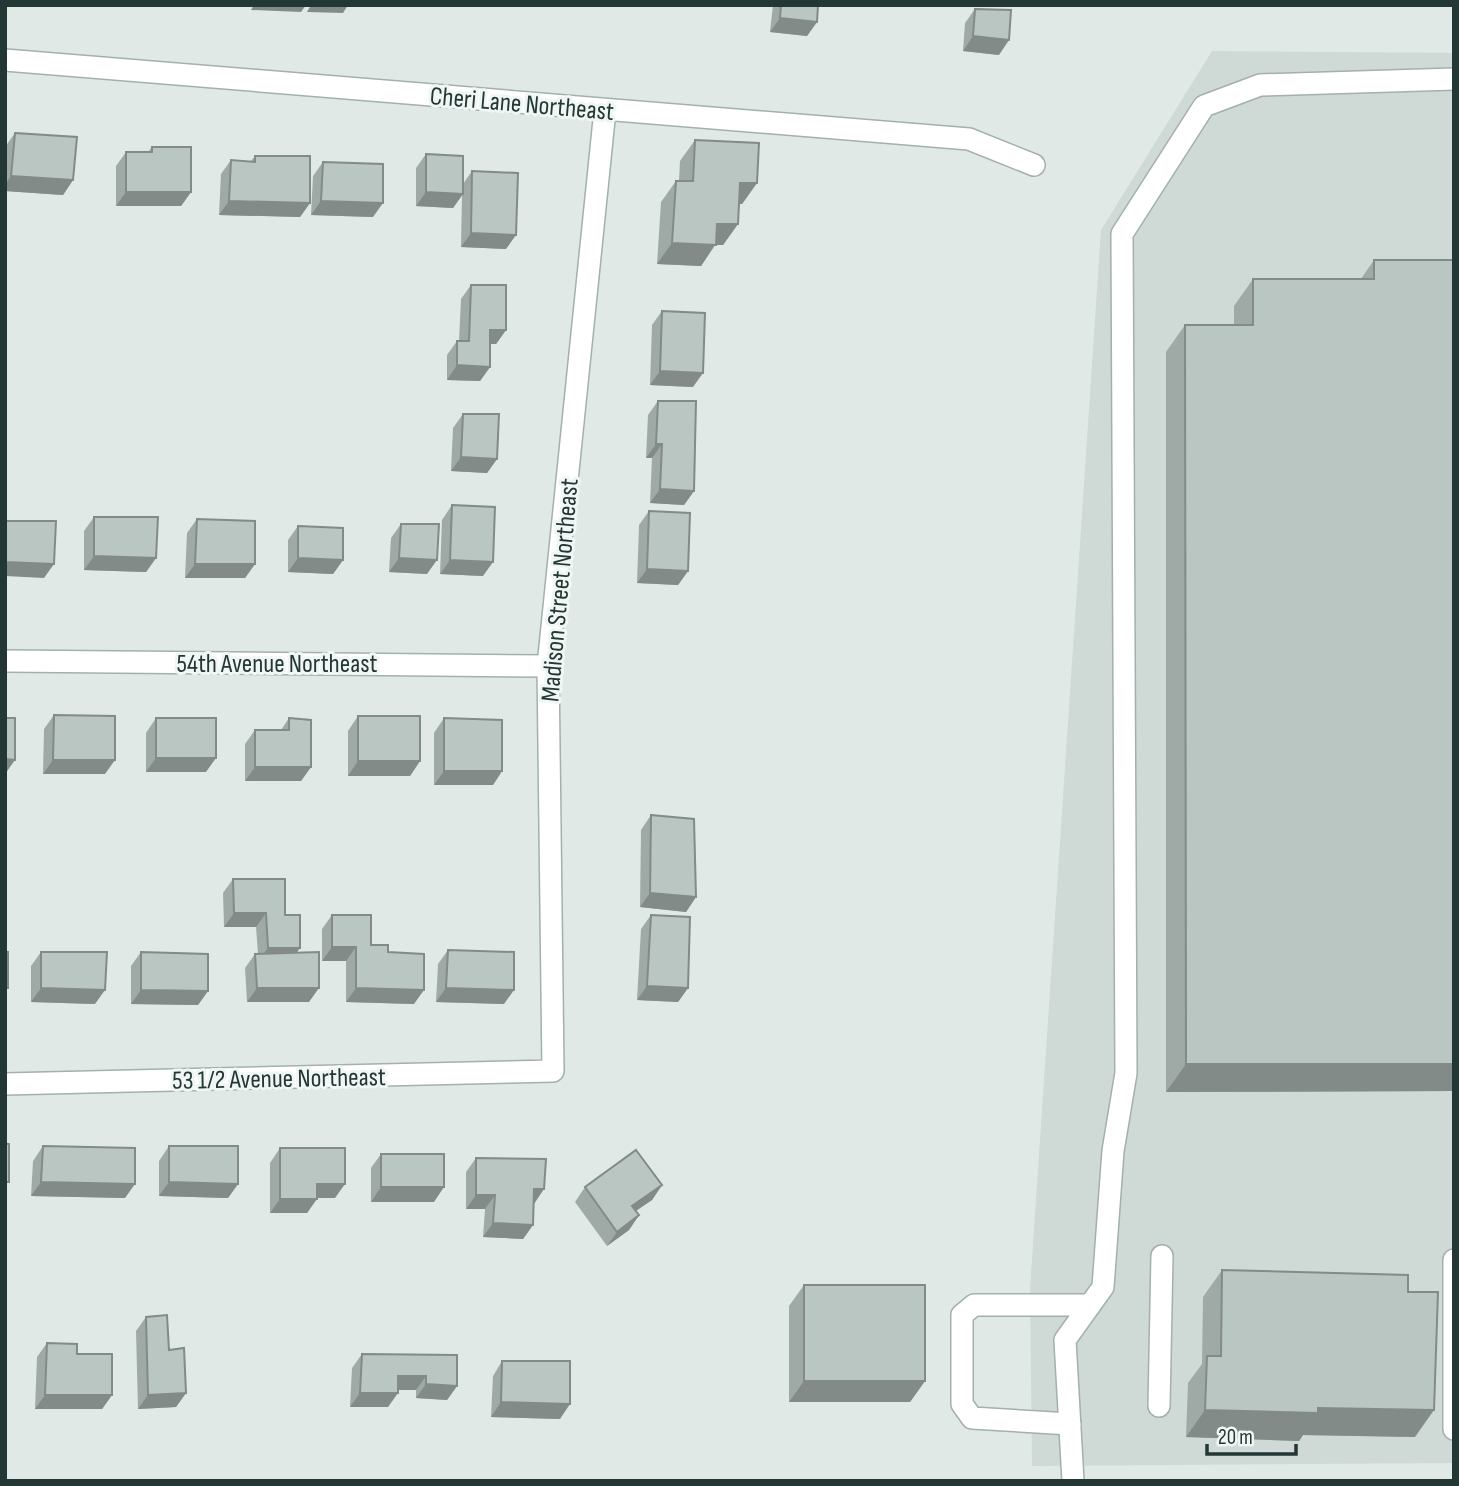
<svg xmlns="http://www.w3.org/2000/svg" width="1459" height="1486" viewBox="0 0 1459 1486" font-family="'Sofia Sans Condensed',sans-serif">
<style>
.built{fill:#cfd9d5}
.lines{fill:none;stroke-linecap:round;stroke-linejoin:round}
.minor-casing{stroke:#a4b0ad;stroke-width:24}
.minor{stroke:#fff;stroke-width:21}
.wall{fill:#9faaa7}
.shaded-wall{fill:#828b88}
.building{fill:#b9c6c2;stroke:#828b88;stroke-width:2}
.labels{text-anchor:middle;stroke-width:6;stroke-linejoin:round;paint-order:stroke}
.street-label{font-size:26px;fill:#233734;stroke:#f0f6f4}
</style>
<rect width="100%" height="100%" fill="#e0e9e6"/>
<!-- built -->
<path class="built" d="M1212,51L1454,53V1463L1032,1466L1030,1289L1101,230Z"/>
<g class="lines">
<!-- minor casing -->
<g class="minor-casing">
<g id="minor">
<path d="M5,60L969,139L1034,165"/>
<path d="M5,661L548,666"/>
<path d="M5,1084L553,1071L548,666L605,110"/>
<path d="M1454,1260V1429"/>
<path d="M1159,1406L1162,1256"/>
<path d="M1070,1424L972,1418L962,1404V1315L974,1305H1090"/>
<path d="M1073,1481L1065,1340L1103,1287L1113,1151L1126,1073L1122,234L1204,106L1260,85L1454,79"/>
</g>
</g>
<!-- minor -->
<use href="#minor" class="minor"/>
</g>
<!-- wall -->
<g class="wall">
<path d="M773,5H818L817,22L807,36L770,32Z"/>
<path d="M975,9L999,55L963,51L965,23Z"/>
<path d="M15,133L73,180L63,195L5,191V147Z"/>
<path d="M695,140L757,183L742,204H739L738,224L723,245H715L701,266L657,264L661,202L676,181H679L680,161Z"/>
<path d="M152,147L191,192L181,206H116V166L126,152H148Z"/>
<path d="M426,154L463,184L472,171L506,249L461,247L462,195L453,208L416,206V168Z"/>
<path d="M255,156L310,203L300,217L219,215L221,174L231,160L251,161Z"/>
<path d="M323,162L373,217L311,215L313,176Z"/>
<path d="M1374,260L1454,1091L1166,1092V352L1185,325H1234V306L1253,279H1361Z"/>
<path d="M471,285L506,330L496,344H490V367L480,381L447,380V355L457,341H459L461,299Z"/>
<path d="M662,311L693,387L650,385L652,325Z"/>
<path d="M658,401L694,491L684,505L650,503L652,458H646L648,415Z"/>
<path d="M463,414L497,459L487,473L451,471L453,428Z"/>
<path d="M452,505L483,576L440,574L442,520Z"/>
<path d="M649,511L688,571L678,585L637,583L639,525Z"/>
<path d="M94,517L156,558L146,572L84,570V531Z"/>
<path d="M197,519L255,564L245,578H185L187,533Z"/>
<path d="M401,524L427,574L389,572L391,538Z"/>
<path d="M298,526L343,560L333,574L288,572V540Z"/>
<path d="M54,715L105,774H43L44,729Z"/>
<path d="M358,716L420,761L410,776H348V731Z"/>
<path d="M156,718L206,772H146V733Z"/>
<path d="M289,718L311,767L301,781H245V744L255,730H281Z"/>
<path d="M444,718L502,771L493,785H434V733Z"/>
<path d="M651,815L696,897L686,912L640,907L641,830Z"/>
<path d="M233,879L285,915L297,953L309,1002H247L245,968L255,954H258L256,927H224L223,893Z"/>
<path d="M332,915L371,945L388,952L414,1004L346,1002V961H322V929Z"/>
<path d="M651,915L688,988L678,1002L637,1000L641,929Z"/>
<path d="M448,950L504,1004L436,1002L438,964Z"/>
<path d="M41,952L95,1004L31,1002V966Z"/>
<path d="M141,952L208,991L198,1005L131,1004V966Z"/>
<path d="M43,1146L125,1198L31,1196L33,1161Z"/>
<path d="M169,1146L238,1184L228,1198L159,1196V1161Z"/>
<path d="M280,1148L335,1198H317L307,1213H270V1163Z"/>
<path d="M381,1154L434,1202H371V1168Z"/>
<path d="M476,1158L534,1204L533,1225L523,1239L483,1237L485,1209H466V1172Z"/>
<path d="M662,1185L652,1200L636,1211L639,1215L629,1230L607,1246L575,1202L585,1187Z"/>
<path d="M1222,1270L1408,1292L1415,1437L1303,1435L1299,1441L1186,1437L1188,1383L1202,1364L1203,1297Z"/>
<path d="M804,1285L925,1381L910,1402H789V1306Z"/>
<path d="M146,1317L186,1393L176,1407L138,1409L136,1331Z"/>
<path d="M47,1343L77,1354L112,1395L102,1409H35L37,1357Z"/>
<path d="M362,1354L457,1386L447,1400L416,1398V1390H398L388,1407H350L352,1368Z"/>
<path d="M502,1361L560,1419L491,1417L493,1376Z"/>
</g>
<!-- shaded-wall -->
<g class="shaded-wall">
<path d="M254,5H306L301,12L251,10Z"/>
<path d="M311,5H348L343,13L307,12Z"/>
<path d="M780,18L817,22L807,36L770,32Z"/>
<path d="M973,36L1009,40L999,55L963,51Z"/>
<path d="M11,176L73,180L63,195L5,191V185Z"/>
<path d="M740,183H757L742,204H725Z"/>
<path d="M126,192H191L181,206H116Z"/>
<path d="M426,192L463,194L453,208L416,206Z"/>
<path d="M229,201L310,203L300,217L219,215Z"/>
<path d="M321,201L383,203L373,217L311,215Z"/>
<path d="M717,224H738L723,245H715L701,266L657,264L672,243Z"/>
<path d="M471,233L516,235L506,249L461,247Z"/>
<path d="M490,330H506L496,344H480Z"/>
<path d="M457,365L490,367L480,381L447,380Z"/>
<path d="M660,371L703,373L693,387L650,385Z"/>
<path d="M656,444H662L652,458H646Z"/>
<path d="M461,457L497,459L487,473L451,471Z"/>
<path d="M660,489L694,491L684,505L650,503Z"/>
<path d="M94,556L156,558L146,572L84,570Z"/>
<path d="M298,558L343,560L333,574L288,572Z"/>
<path d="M399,558L437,560L427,574L389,572Z"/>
<path d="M450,560L493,562L483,576L440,574Z"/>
<path d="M5,562L54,564L44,578L5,576Z"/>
<path d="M195,564H255L245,578H185Z"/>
<path d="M647,569L688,571L678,585L637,583Z"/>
<path d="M156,758H216L206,772H146Z"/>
<path d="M5,759L15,760L5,774Z"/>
<path d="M53,760H115L105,774H43Z"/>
<path d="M358,761H420L410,776H348Z"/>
<path d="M255,767H311L301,781H245Z"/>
<path d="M444,771H502L493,785H434Z"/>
<path d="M650,893L696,897L686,912L640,907Z"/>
<path d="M234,913H266L256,927H224Z"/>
<path d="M332,947H356L346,961H322Z"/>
<path d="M268,948H300L290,962H258Z"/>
<path d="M647,986L688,988L678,1002L637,1000Z"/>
<path d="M41,988L105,990L95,1004L31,1002Z"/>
<path d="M257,988H319L309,1002H247Z"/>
<path d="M356,988L424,990L414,1004L346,1002Z"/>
<path d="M446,988L514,990L504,1004L436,1002Z"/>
<path d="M141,990L208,991L198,1005L131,1004Z"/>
<path d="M1186,1064H1454V1091L1166,1092Z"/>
<path d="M41,1182L135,1184L125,1198L31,1196Z"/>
<path d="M169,1182L238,1184L228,1198L159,1196Z"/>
<path d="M317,1184H345L335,1198H307Z"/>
<path d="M662,1185L652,1200L622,1220L632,1206Z"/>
<path d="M381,1187H444L434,1202H371Z"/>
<path d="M534,1189H544L534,1204Z"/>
<path d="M476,1195H495L485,1209H466Z"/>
<path d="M280,1199H317L307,1213H270Z"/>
<path d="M639,1215L629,1230L607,1246L617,1232Z"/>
<path d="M493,1223L533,1225L523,1239L483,1237Z"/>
<path d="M398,1376H426L416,1390H388Z"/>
<path d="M804,1381H925L910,1402H789Z"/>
<path d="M426,1384L457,1386L447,1400L416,1398Z"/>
<path d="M186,1393L176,1407L138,1409L148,1395Z"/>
<path d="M360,1393H398L388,1407H350Z"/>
<path d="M45,1395H112L102,1409H35Z"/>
<path d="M501,1402L570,1404L560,1419L491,1417Z"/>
<path d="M1318,1408L1434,1410L1415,1437L1303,1435L1299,1441L1186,1437L1205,1410Z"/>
</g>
<!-- building -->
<g class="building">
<path d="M781,5H818L817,22L780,18Z"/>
<path d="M975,9L1011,10L1009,40L973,36Z"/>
<path d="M15,133L77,137L73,180L11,176Z"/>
<path d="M695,140L759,143L757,183H740L738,224H717L716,245L672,243L676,181H693Z"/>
<path d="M152,147H191V192H126V152H152Z"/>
<path d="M426,154L463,156V194L426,192Z"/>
<path d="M255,156H310V203L229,201L231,160L255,162Z"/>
<path d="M323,162L383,164V203L321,201Z"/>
<path d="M472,171L518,173L516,235L471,233Z"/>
<path d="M1374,260H1454V1064H1186L1185,325H1253V279H1374Z"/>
<path d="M471,285H506V330H490V367L457,365V341H469Z"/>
<path d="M662,311L705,313L703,373L660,371Z"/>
<path d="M658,401H696L694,491L660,489L662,444H656Z"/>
<path d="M463,414H499L497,459L461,457Z"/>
<path d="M452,505L495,507L493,562L450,560Z"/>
<path d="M649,511L690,513L688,571L647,569Z"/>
<path d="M94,517H158L156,558L94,556Z"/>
<path d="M197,519L255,521V564H195Z"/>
<path d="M5,521H56L54,564L5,562Z"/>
<path d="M401,524H439L437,560L399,558Z"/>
<path d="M298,526L343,528V560L298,558Z"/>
<path d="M54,715L115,716V760H53Z"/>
<rect x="358" y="716" width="62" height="45"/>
<path d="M5,718H15V760L5,759Z"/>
<rect x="156" y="718" width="60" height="40"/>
<path d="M289,718L311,720V767H255V730H289Z"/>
<path d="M444,718L502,720V771H444Z"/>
<path d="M651,815L694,819L696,897L650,893Z"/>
<path d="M233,879H285V915H300V948H268L266,913H234Z"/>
<path d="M332,915H371V945H388V952L424,954V990L356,988V947H332Z"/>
<path d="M651,915L690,917L688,988L647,986Z"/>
<path d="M448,950L514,952V990L446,988Z"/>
<rect x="5" y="952" width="3" height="36"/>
<path d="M41,952H107L105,990L41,988Z"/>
<path d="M141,952L208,954V991L141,990Z"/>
<path d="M319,952V988H257L255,954Z"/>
<rect x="5" y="1144" width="4" height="38"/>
<path d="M43,1146L135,1148V1184L41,1182Z"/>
<path d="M169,1146H238V1184L169,1182Z"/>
<path d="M280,1148H345V1184H317V1199H280Z"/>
<path d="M636,1150L662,1185L632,1206L639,1215L617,1232L585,1187Z"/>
<rect x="381" y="1154" width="63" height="33"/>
<path d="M476,1158L546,1159L544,1189H534L533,1225L493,1223L495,1195H476Z"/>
<path d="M1222,1270L1408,1275V1292H1438L1434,1410L1318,1408V1413L1205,1410L1207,1356H1221Z"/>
<rect x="804" y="1285" width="121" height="96"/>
<path d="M167,1315L169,1350L184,1348L186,1393L148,1395L146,1317Z"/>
<path d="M47,1343L77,1344V1354H112V1395H45Z"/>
<path d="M362,1354L457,1355V1386L426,1384V1376H398V1393H360Z"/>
<path d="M502,1361H570V1404L501,1402Z"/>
</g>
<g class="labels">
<!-- street labels -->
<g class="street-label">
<text transform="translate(522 103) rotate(5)" y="9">Cheri Lane Northeast</text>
<text transform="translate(559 590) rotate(-85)" y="9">Madison Street Northeast</text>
<text x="277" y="672">54th Avenue Northeast</text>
<text transform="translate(279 1078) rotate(-1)" y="9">53 1/2 Avenue Northeast</text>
</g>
</g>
<!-- border -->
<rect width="1459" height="1486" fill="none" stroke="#233734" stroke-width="14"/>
<!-- scale -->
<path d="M1207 1444v10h89v-10" fill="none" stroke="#233734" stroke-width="3.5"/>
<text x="1218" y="1444" font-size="21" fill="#233734" stroke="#f0f6f4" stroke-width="5" paint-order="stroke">20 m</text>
</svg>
